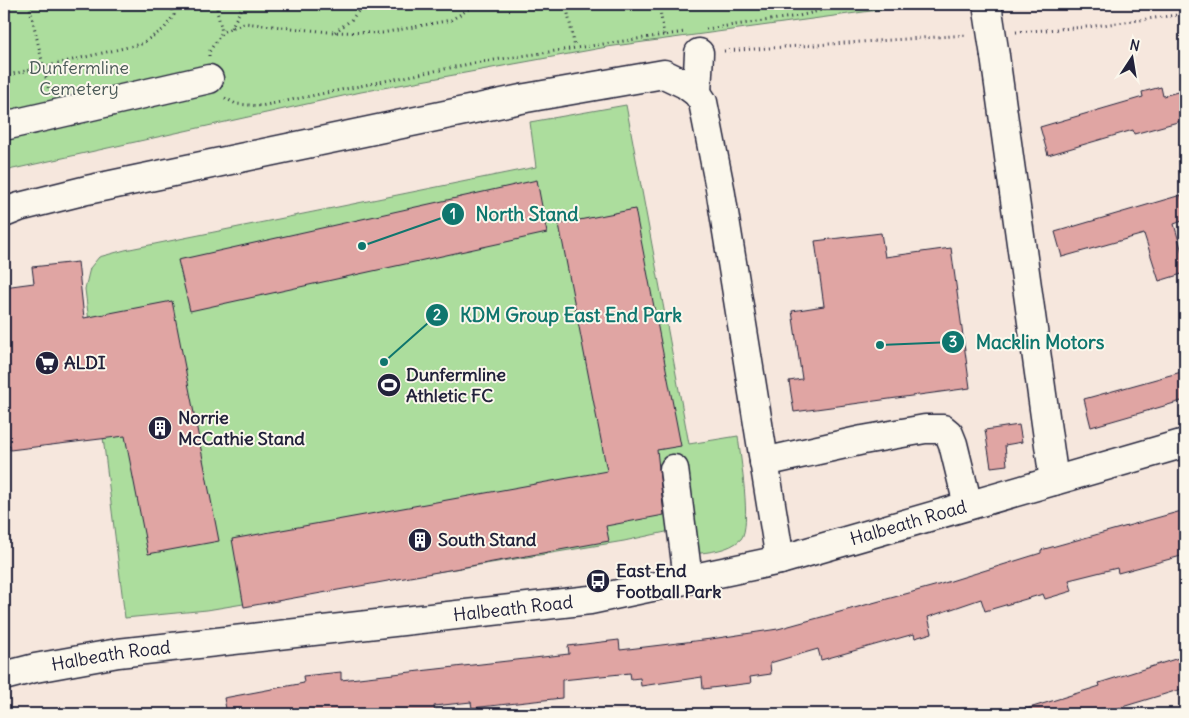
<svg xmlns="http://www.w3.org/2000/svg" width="1189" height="718" viewBox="0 0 1189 718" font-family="Delius,sans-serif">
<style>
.green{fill:#acdd9d;stroke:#67806c}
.building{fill:#e0a5a3;stroke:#22223b}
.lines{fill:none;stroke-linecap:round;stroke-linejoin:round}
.minor-casing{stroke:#22223b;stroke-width:31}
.major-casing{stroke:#22223b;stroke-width:31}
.path{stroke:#22223b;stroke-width:3;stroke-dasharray:1 4;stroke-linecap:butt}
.minor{stroke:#fbf7ec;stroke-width:28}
.major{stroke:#fbf7ec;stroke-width:28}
.minor-bridge-casing{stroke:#22223b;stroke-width:31;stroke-linecap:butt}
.minor-bridge{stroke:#fbf7ec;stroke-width:28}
.labels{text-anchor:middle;stroke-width:4;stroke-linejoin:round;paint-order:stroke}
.park-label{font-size:18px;fill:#4b5a58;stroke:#fbf7ec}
.poi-label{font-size:18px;font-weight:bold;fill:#22223b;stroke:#fbf7ec;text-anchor:start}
.street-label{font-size:18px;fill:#22223b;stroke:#fbf7ec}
.leader{fill:none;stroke:#0f766e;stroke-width:2}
.callout-dot{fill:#0f766e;stroke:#fbf7ec;stroke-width:2}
.mark-label{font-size:15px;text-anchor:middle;font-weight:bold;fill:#fff}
.callout-label{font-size:19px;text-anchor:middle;font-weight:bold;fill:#0f766e;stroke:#fbf7ec;stroke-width:4;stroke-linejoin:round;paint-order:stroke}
</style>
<rect width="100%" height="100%" fill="#f6e7dd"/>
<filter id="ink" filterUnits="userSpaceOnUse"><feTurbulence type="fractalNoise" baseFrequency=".02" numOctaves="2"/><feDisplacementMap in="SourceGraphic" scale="10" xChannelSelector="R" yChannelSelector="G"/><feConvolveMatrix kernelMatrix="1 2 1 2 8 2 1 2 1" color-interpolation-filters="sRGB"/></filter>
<g filter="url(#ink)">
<!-- green -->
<g class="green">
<path d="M4,4H922L607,47L361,92L4,171Z"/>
<path d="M626,105L689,444L738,436C740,454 752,527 741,539C729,551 708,552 693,554L689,527L624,541L207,610L125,618L85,289L90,268L99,257L125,250L536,167L530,122Z"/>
</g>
<!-- building -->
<g class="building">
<path d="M1161,87L1163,96L1185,90V120L1134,134L1133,130L1048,155L1040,127L1143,97L1142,92Z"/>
<path d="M537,180L547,233L190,311L178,260Z"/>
<path d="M1181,195L1185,209V220L1174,224L1185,262V273L1159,281L1144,234L1062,257L1055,232Z"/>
<path d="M635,209L681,446L657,450L664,515L606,526L609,541L244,607L232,539L607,471L559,224Z"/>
<path d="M881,233L885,257L951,248L970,388L794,412L789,381L802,379L792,311L824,306L815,241Z"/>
<path d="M78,262L84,318L172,301L219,541L148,554L125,436L10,450V446L4,447V287L34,283L32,267Z"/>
<path d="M1185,371V400L1091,427L1084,399Z"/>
<path d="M1019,425L1022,442L1005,445L1007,465L991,467L985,430Z"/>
<path d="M1185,510V555L1118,573L1117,568L1069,580L1072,591L1045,599L1043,594L985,611L981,599L928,617L932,633L915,638L914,634L821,660L818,649L770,663L771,674L750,677L751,683L703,689L702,677L641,686L640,678L631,679L630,673L562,680V698L472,708L471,702L434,706L435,714H379L378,710L345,714H227L224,698L304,683L303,676L341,672V680L569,654L568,646L619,640L620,650L711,639L778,629L938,585L1041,553V550Z"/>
<path d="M1185,656V688L1099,714H1023V710L1100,686L1099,683Z"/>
</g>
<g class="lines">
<!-- minor casing -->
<g class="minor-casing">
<g id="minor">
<path d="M995,56L1054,481"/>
<path d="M697,93L699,53"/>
<path d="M4,126L209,79"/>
<path d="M4,213L19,207L87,190L526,98L664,74L685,84L697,93L703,102L720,188L780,560"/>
<path d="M764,462L863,440L925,429H943L949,434L953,444L968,505"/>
<path d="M674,469L688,579"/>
</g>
</g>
<!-- major casing -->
<g class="major-casing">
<g id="major">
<path id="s1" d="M4,676L35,668L118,653L590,600L780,560L1185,443"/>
</g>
</g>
<!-- path -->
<g class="path">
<path d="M29,4L49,91"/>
<path d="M217,4V11L222,32"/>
<path d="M566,4L575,48"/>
<path d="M659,4L664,35"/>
<path d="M231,28L244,4"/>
<path d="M706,29L799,16L845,4"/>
<path d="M335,32L351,20L364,4"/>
<path d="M1016,32L1087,27L1185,14"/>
<path d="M724,51L967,35"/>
<path d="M209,56V52L222,32L244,23L329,32L382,33L451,20L477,4"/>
<path d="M4,76L141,44L164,29L174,15L171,4"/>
<path d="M225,98L236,104L261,106L474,63L685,32"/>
</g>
<!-- minor -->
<use href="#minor" class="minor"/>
<!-- major -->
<use href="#major" class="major"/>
<!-- minor-bridge casing -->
<g class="minor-bridge-casing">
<path id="minor-bridge" d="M987,4L995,56"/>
</g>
<!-- minor-bridge -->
<use href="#minor-bridge" class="minor-bridge"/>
</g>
</g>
<!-- icons -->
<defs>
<g id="supermarket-disc" transform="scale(1.25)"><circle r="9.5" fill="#22223b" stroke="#fbf7ec"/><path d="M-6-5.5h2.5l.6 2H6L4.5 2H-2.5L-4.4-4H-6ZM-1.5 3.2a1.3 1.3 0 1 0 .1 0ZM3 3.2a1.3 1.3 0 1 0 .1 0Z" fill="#fff"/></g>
<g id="stadium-disc" transform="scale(1.25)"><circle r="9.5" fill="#22223b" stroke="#fbf7ec"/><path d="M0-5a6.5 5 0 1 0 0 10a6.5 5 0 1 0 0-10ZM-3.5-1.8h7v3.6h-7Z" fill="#fff"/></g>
<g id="building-disc" transform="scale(1.25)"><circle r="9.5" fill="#22223b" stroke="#fbf7ec"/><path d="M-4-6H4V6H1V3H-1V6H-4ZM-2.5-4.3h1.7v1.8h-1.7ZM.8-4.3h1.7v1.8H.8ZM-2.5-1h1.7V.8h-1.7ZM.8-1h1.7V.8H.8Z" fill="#fff"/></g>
<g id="bus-disc" transform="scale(1.25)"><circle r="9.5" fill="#22223b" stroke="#fbf7ec"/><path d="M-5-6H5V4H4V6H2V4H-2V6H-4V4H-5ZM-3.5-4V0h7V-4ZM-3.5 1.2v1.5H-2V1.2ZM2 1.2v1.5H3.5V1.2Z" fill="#fff"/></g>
</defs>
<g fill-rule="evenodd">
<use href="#supermarket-disc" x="47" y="363"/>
<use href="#stadium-disc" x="389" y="385"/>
<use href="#building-disc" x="160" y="428"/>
<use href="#building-disc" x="420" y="540"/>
<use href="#bus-disc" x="598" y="581"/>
</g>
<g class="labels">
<!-- park labels -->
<g class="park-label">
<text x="79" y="74">Dunfermline<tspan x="79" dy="21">Cemetery</tspan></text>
</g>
<!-- poi labels -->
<g class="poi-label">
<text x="64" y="369">ALDI</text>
<text x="406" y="381">Dunfermline<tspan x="406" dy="21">Athletic FC</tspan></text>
<text x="178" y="424">Norrie<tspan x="178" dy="21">McCathie Stand</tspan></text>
<text x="438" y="546">South Stand</text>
<text x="616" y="577">East End<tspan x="616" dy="21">Football Park</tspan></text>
</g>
<!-- street labels -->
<g class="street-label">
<text dy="6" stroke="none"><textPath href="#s1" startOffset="919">Halbeath Road</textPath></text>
<text dy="6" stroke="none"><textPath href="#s1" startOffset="514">Halbeath Road</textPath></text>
<text dy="6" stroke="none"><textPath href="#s1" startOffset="109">Halbeath Road</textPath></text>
</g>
</g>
<!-- callouts -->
<path class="leader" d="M362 246L453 214M384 362L437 315M880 345L953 342"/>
<g class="callout-dot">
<circle cx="362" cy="246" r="5"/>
<circle cx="384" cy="362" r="5"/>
<circle cx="880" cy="345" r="5"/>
<circle cx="453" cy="214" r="12"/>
<circle cx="437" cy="315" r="12"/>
<circle cx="953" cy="342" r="12"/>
</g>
<g class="mark-label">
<text x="453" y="219">1</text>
<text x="437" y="320">2</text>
<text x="953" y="347">3</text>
</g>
<g class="callout-label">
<text x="527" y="221">North Stand</text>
<text x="571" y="322">KDM Group East End Park</text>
<text x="1040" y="349">Macklin Motors</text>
</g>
<!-- margin -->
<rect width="1189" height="718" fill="none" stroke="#fbf7ec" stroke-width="20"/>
<rect x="10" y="10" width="1169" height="698" fill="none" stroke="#22223b" stroke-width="2" filter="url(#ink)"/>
<!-- north arrow -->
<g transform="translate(1132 58) rotate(12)" stroke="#fbf7ec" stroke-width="4" paint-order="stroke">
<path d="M0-4L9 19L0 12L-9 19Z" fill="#22223b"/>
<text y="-8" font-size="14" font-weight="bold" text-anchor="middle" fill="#22223b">N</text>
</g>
</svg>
